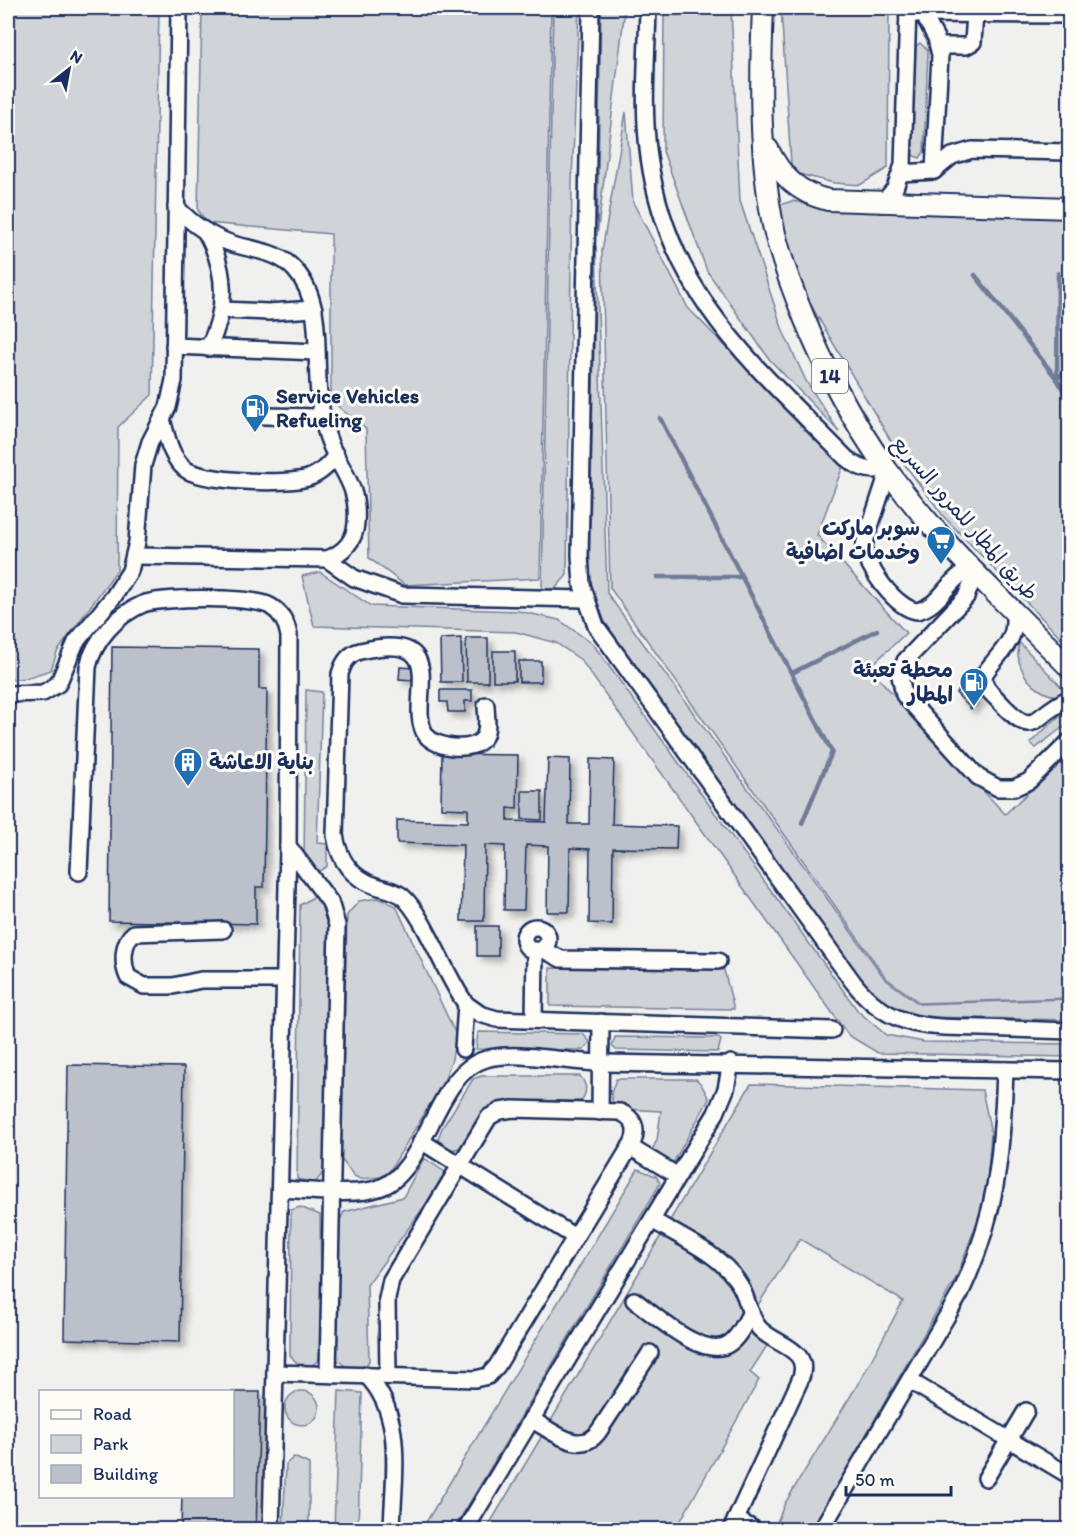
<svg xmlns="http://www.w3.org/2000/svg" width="1077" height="1537" viewBox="0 0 1077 1537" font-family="Itim,'Playpen Sans Arabic',sans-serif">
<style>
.green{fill:#d0d3d8;stroke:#76819b;stroke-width:1.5}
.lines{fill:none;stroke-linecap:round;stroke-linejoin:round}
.stream{stroke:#6f7b97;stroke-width:4.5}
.building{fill:#bbc0ca;stroke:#1b2f5e;stroke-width:1.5;filter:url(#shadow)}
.minor-casing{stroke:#1b2f5e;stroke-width:20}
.major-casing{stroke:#1b2f5e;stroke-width:24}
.minor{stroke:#fdfcf7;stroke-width:15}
.major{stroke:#fdfcf7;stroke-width:20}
.labels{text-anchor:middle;stroke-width:6;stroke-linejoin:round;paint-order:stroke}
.shield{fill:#fdfcf7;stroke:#5f6c8c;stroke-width:1.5}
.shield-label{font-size:20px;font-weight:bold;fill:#1b2f5e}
.poi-label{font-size:21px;font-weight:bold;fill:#1b2f5e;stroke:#fdfcf7;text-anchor:start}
.street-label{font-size:21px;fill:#1b2f5e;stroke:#fdfcf7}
</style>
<defs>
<filter id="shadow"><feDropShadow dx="5" dy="5" stdDeviation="3" flood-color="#0004"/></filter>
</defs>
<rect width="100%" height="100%" fill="#f0f0ee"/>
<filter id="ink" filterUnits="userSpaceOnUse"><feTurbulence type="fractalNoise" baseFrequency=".0167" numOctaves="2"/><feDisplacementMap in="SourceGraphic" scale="12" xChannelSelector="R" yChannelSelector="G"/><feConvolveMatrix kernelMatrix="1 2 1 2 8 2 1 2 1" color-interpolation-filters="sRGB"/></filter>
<g filter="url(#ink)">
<!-- green -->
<g class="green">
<path d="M8,8H159L152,395L118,427L117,570L57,652L51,670L26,678L8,680Z"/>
<path d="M202,8H551L540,578L405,585L369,558L366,429L331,401V234L207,223L198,210Z"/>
<path d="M553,8H579L572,181L567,575L555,589H542Z"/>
<path d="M601,8H625L597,236Z"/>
<path d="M664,8H731L740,201L783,331L806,381L839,432L770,360L707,271L663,151Z"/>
<path d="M781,8H889L888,168L860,185L834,183L799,174L791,164Z"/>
<path d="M920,43L928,50L924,152L920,158L909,154L916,46Z"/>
<path d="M626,112L633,202L688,308L843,466L817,535L906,633L869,668L1005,814L1069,755V998L920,1003L886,978L610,588L602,251Z"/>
<path d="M792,201L831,208L1069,216V646L944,517L905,465L806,297L782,233L776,206Z"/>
<path d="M596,246L607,593L885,979L919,1004L1069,999V1020L926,1017L891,1008L871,992L602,618L589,582Z"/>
<path d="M320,572L371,606L519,611L559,620L593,644L858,1011L886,1035L924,1042L1069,1044V1057L878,1053L848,1035L581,660L556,643L516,632L314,626L302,576Z"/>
<path d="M1019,642L1067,693C1049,702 1027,684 1021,667C1017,659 1018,651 1019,642Z"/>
<path d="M306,690L322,692L317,843L327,844V866L315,874L304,864Z"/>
<path d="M1069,707V734L1063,727L1036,748L1030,743Z"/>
<path d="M315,896L328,904L325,1170L315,1183L297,1179L300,905Z"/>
<path d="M378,898L396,906L456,1035L452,1059L444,1081L389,1172L381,1177L360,1179L354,1176L341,1159L347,915L359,901Z"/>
<path d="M550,968L724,970L734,1009L550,1006Z"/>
<path d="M478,1032L583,1034L590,1042L584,1050L476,1049Z"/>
<path d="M615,1037L718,1038L721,1040L718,1052L616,1050L612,1046Z"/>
<path d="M481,1076H580C587,1084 588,1092 581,1101C556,1102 508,1096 487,1109C468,1120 476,1155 443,1149L438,1139L442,1128L473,1079Z"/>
<path d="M616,1079H696L701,1084L709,1099L673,1163L652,1150L657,1140L661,1111L623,1109L613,1105L611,1093Z"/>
<path d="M751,1084L982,1090L991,1133L986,1197L957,1276L816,1522L805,1529L781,1530L777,1522L785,1503L861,1379L903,1301L800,1239L749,1319L772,1338L750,1372L759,1380L676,1529L486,1530Z"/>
<path d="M424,1158L448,1174L367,1285L369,1361L365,1367L352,1371L336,1359L339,1222L344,1212L403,1197Z"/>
<path d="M638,1169L656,1176L660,1183L657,1189L454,1529H422Z"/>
<path d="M300,1207L320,1215L322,1356L314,1364L301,1368L290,1355L291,1210Z"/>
<circle cx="302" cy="1408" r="17"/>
<path d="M339,1391L362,1393L358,1529H334Z"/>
<path d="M294,1457L309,1464V1529H283L286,1464Z"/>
</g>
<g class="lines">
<!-- stream -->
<g class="stream">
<path d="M975,275L1057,379L1070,402"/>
<path d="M1057,379L1058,273"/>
<path d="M1057,379L1070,365"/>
<path d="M660,418L832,752L802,823"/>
<path d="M657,577H742"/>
<path d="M792,673L877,630"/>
</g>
</g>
<!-- building -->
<g class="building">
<path d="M461,638L462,682H441L440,639Z"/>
<path d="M466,638H488V682H467Z"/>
<path d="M112,647L259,649V689H267L264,887H256V924L109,921Z"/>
<rect x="493" y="651" width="22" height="30"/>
<rect x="519" y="661" width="22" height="21"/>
<path d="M400,667L413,668L412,680L399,679Z"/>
<path d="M966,683L981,699L971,709L956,693Z"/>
<path d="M440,690H472V701H465V712H448L447,702H440Z"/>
<path d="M442,754L518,755L517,809L508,808V821L546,822L548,758L570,759L569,824H589L590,759L614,760L612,824L677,826L676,849L613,848L612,924L589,923L590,849L570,848L569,912H547L548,846L526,845L524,910H504L505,846L485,845L484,921H461L463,845L397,843V820L468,822V809L441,808Z"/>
<path d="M522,791H542V820L522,819Z"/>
<rect x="477" y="926" width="21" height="30"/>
<path d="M68,1065L184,1067L180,1342L64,1339Z"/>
<path d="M232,1392H260L256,1530H181L182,1496H232Z"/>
</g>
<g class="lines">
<!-- minor casing -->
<g class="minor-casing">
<g id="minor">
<path d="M591,8L580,555L582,585L596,626L853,982C889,1029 927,1027 981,1028C1011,1029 1040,1030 1070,1031"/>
<path d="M648,8C647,57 642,108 649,157C668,295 755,365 846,458C858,468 870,473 886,468"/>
<path d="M907,14L1070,15"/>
<path d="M923,14L936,38L940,55L934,171"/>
<path d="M938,46H966L973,42L975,14"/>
<path d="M901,173L934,171L952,156L972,150L1070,152"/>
<path d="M882,204L895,188L903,165L908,8"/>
<path d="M205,231C227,269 228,309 208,348"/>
<path d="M222,310L268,312L314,309"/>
<path d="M174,346L316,352"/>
<path d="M264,416L322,417"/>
<path d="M162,419C167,437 170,456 185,469C202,482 287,485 308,478C320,474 329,465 336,455"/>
<path d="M888,472L864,545C864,565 896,609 917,611C943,605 947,577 973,568"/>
<path d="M135,556L327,559C343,553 355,541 356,523C359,488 344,475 331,446C325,432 322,417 320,402C313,360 326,304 295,270C278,251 256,251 233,244C211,237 192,224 176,207"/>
<path d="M327,559L354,578L402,595L585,599"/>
<path d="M976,571L966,597L905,661L900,676L904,695L978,777L998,788H1014L1029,781L1070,741"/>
<path d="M1013,610C1019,641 1000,651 985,673C982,685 988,690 996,698C1038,743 1028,717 1070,698"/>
<path d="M8,694L43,693L58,684L76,642L114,596L130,571L137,542L143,465L150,442L168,407L174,380L179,8"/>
<path d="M486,705C486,714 489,728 484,737C475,753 436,749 426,735C404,704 457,628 360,651C348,654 343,663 340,674L335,835C339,860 351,878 376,886C385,889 394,890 402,896C425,916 445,976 466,1004L480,1014L497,1019L832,1030"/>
<path d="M288,846L330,902L337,925L328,1374"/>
<path d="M79,872L88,667C94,640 117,615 143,604C162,597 254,596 270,606C282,613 287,623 289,636L288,846L271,1530"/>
<circle cx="536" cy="939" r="12"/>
<path d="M223,930L134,933C122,942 122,964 128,977L144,986H173L201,980H284"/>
<path d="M542,949L561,959L718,961"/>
<path d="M534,1020L535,950"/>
<path d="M463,1049L466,1004"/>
<path d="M600,1112L601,1022"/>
<path d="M421,1141L575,1237"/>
<path d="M630,1147L678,1176"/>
<path d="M280,1189C309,1190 353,1197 379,1188C428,1172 433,1074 486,1059C515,1050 571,1063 603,1063C759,1066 914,1068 1070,1071"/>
<path d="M652,1220C680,1237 720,1254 738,1282C748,1296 748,1315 759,1328C775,1346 813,1348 800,1380L731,1530"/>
<path d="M634,1300C655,1315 705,1362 730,1343C740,1336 745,1322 751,1312"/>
<path d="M275,1373L475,1379L488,1376L497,1366L633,1142C638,1128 634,1118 620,1112L513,1109L500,1111L489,1117L391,1280L387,1299L388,1376"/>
<path d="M366,1375C406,1415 393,1477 392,1530"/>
<path d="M910,1381L1070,1476"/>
<path d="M531,1419C552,1431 581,1457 599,1431L650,1353"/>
<path d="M986,1478L1026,1411"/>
<path d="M736,1519L755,1530"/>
<path d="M465,1530L716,1113L726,1089L731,1063"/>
<path d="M821,1530L960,1294C997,1216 1002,1155 1005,1070"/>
</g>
</g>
<!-- major casing -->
<g class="major-casing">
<g id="major">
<path d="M763,8C760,79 759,155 773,225C780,257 792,289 805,320C826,372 853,421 885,467C936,539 1008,605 1070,668"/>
<path d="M768,149C781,176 798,193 828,200L1070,208"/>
</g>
</g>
<!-- minor -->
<use href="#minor" class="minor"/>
<!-- major -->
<use href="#major" class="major"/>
</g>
</g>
<!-- icons -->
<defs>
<g id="fuel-pin" transform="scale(1.5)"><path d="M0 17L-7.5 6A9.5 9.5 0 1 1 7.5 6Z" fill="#1f6fb2" stroke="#fdfcf7"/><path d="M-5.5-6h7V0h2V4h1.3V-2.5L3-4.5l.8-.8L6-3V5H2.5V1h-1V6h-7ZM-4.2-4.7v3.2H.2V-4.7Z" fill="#fff"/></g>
<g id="supermarket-pin" transform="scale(1.5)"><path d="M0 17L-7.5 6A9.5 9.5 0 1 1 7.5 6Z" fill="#1f6fb2" stroke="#fdfcf7"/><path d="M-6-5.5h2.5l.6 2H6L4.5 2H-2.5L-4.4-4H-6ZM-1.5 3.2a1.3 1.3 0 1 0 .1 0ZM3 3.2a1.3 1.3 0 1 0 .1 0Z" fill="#fff"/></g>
<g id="building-pin" transform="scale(1.5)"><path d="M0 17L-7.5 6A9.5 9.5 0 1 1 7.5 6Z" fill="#1f6fb2" stroke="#fdfcf7"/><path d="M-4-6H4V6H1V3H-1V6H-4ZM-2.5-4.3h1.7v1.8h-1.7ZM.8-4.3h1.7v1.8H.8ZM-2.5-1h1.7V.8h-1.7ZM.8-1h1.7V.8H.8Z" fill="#fff"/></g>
</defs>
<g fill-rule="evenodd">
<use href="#fuel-pin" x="255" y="408"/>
<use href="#supermarket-pin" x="941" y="540"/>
<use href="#fuel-pin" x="974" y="682"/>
<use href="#building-pin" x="188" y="762"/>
</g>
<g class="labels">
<!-- shield labels -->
<rect class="shield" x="812" y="359" width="36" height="34" rx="4.5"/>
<g class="shield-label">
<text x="830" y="383">14</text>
</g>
<!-- poi labels -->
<g class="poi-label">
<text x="276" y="403">Service Vehicles<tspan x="276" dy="24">Refueling</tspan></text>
<text x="920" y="535" text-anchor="end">سوبر ماركت<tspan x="920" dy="24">وخدمات اضافية</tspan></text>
<text x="953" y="677" text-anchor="end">محطة تعبئة<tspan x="953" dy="24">المطار</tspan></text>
<text x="209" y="769">بناية الاعاشة</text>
</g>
<!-- street labels -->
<g class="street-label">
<text transform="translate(965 518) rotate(49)" y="7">طريق المطار للمرور السريع</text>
</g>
</g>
<!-- margin -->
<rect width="1077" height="1537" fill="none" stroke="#fdfcf7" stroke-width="30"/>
<rect x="15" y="15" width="1047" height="1507" fill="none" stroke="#1b2f5e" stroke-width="2" filter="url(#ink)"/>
<!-- legend -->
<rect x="39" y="1390" width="195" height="108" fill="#fdfcf7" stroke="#a3aaba" stroke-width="1.5"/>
<rect x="51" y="1410" width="30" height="9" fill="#fdfcf7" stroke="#a3aaba" stroke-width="1.5"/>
<text x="93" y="1420" font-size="18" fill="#1b2f5e">Road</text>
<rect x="51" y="1435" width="30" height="18" fill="#d0d3d8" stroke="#a3aaba" stroke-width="1.5"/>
<text x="93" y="1450" font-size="18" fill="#1b2f5e">Park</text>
<rect x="51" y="1465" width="30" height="18" fill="#bbc0ca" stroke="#a3aaba" stroke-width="1.5"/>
<text x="93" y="1480" font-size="18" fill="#1b2f5e">Building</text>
<!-- north arrow -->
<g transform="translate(69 69) rotate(31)" stroke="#fdfcf7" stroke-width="4.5" paint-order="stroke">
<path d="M0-4.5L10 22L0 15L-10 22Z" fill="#1b2f5e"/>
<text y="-9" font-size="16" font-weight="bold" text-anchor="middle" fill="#1b2f5e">N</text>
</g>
<!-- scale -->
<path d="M846 1486v9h105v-9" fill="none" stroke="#1b2f5e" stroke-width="3"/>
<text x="855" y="1486" font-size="18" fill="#1b2f5e" stroke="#fdfcf7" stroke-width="4.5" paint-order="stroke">50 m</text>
</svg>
